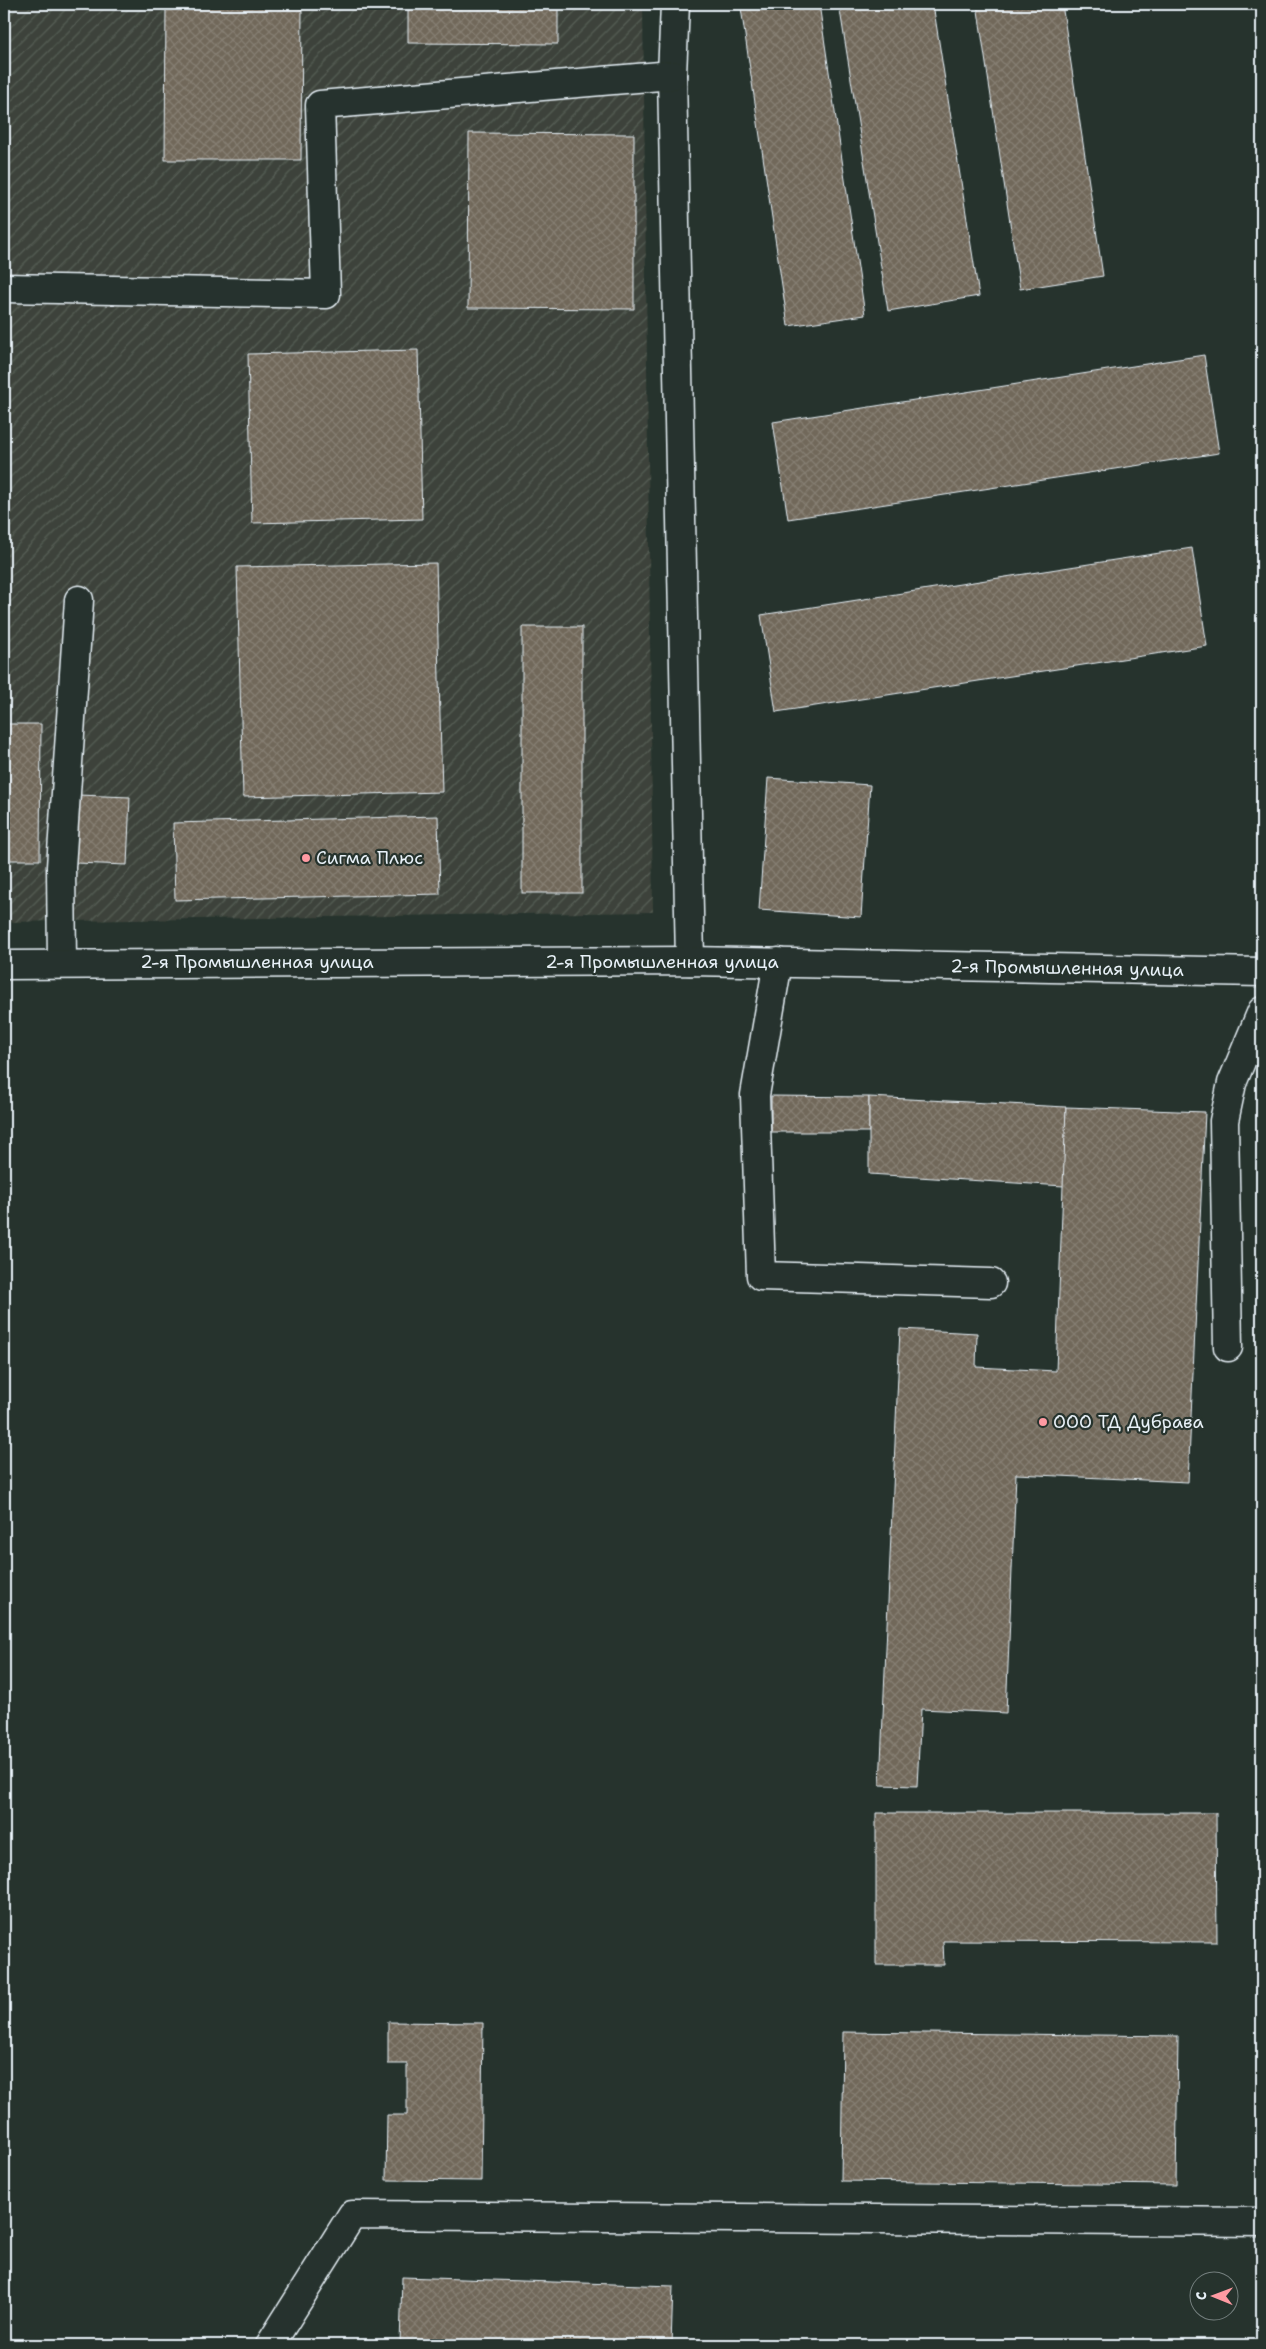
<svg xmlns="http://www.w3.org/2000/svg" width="1266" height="2349" viewBox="0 0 1266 2349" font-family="'Shantell Sans',sans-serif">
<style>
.industrial{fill:url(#industrial-furrows)}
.building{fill:url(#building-cross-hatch);stroke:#e8f1f8}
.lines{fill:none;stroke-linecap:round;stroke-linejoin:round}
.minor-casing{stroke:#e8f1f8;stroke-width:31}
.minor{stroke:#26332d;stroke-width:28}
.poi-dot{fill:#ff9aa2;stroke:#26332d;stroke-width:2}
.labels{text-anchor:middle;stroke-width:4.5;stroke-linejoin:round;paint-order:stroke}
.poi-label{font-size:18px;fill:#e8f1f8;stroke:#26332d;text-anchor:start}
.street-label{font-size:18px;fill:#e8f1f8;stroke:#26332d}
</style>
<defs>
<pattern id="industrial-furrows" width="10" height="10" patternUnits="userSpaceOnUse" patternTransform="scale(1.25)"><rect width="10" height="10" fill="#3c433a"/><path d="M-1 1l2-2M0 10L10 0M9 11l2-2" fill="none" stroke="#585f57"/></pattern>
<pattern id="building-cross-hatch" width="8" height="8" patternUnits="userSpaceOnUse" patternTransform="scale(1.25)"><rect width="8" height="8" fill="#71685a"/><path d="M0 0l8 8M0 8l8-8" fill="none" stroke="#857e72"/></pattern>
</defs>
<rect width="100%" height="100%" fill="#26332d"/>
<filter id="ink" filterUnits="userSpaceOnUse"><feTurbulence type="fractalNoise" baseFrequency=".02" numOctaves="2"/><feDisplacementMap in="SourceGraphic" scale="10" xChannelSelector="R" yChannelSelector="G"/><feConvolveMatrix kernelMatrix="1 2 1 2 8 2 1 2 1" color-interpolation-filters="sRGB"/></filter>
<g filter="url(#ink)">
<!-- industrial -->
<path class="industrial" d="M4,4H643L653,912L4,922Z"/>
<!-- building -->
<g class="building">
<path d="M166,4H302L301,160H165Z"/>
<path d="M408,4H558V44L408,43Z"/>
<path d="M772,4H819L865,315L788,326L741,8Z"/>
<path d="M839,4H933L979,296L888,311Z"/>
<path d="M977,4H1062L1103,276L1020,289Z"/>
<path d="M469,133L634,134V309L468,308Z"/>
<path d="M418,350L422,519L252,523L248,354Z"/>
<path d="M1204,355L1219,453L788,519L773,422Z"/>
<path d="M1192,548L1207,646L776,712L761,615Z"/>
<path d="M436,563L442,792L243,797L237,567Z"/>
<rect x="522" y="627" width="60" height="266"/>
<path d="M4,724H41L40,860H4Z"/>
<path d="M768,778L870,785L861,917L759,910Z"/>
<path d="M78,795L130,797L127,865L76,863Z"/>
<path d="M438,816L440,894L175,900L173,823Z"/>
<path d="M771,1096L869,1097V1132H771Z"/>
<path d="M869,1097L1066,1107L1064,1186L869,1174Z"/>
<path d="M1066,1107L1205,1112L1188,1482L1016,1474L1006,1713L921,1709L917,1786L880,1785L900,1329L977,1333L976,1367L1056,1371Z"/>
<path d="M876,1813H1216L1217,1942L943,1941L944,1965H876Z"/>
<path d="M388,2022L483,2023L481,2181L386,2180L387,2115H407V2064H388Z"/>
<path d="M843,2032L1178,2036L1176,2185L841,2181Z"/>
<path d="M402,2277L673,2286L671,2345H400Z"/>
</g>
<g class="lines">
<!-- minor casing -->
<g class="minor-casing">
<g id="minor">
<path d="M675,4L672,75L690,961"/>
<path d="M4,288L326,294L320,105L672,75"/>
<path d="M778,962L755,1095L761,1276L991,1283"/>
<path d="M62,963L61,867L79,600"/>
<path d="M4,965L690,961L1262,972"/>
<path d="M1228,1347L1224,1121L1232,1083L1262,1011"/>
<path d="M270,2345L352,2215L1262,2222"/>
</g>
</g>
<!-- minor -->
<use href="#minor" class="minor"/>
</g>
</g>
<!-- markers -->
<g class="poi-dot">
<circle cx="306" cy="858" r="5"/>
<circle cx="1043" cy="1422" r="5"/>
</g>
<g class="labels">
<!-- poi labels -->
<g class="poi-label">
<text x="316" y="864">Сигма Плюс</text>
<text x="1053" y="1428">ООО ТД Дубрава</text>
</g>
<!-- street labels -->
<g class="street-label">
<text x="257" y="968">2-я Промышленная улица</text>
<text x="662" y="968">2-я Промышленная улица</text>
<text transform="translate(1067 968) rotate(1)" y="6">2-я Промышленная улица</text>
</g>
</g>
<!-- margin -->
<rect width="1266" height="2349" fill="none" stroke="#26332d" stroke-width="20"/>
<rect x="10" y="10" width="1246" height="2329" fill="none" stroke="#e8f1f8" stroke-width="2" filter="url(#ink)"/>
<!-- north arrow -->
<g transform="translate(1214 2296) rotate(271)"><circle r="24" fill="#26332d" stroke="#747f7e"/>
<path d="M0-4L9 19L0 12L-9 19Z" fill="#ff9aa2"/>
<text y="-8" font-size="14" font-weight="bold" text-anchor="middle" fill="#e8f1f8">С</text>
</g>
</svg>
